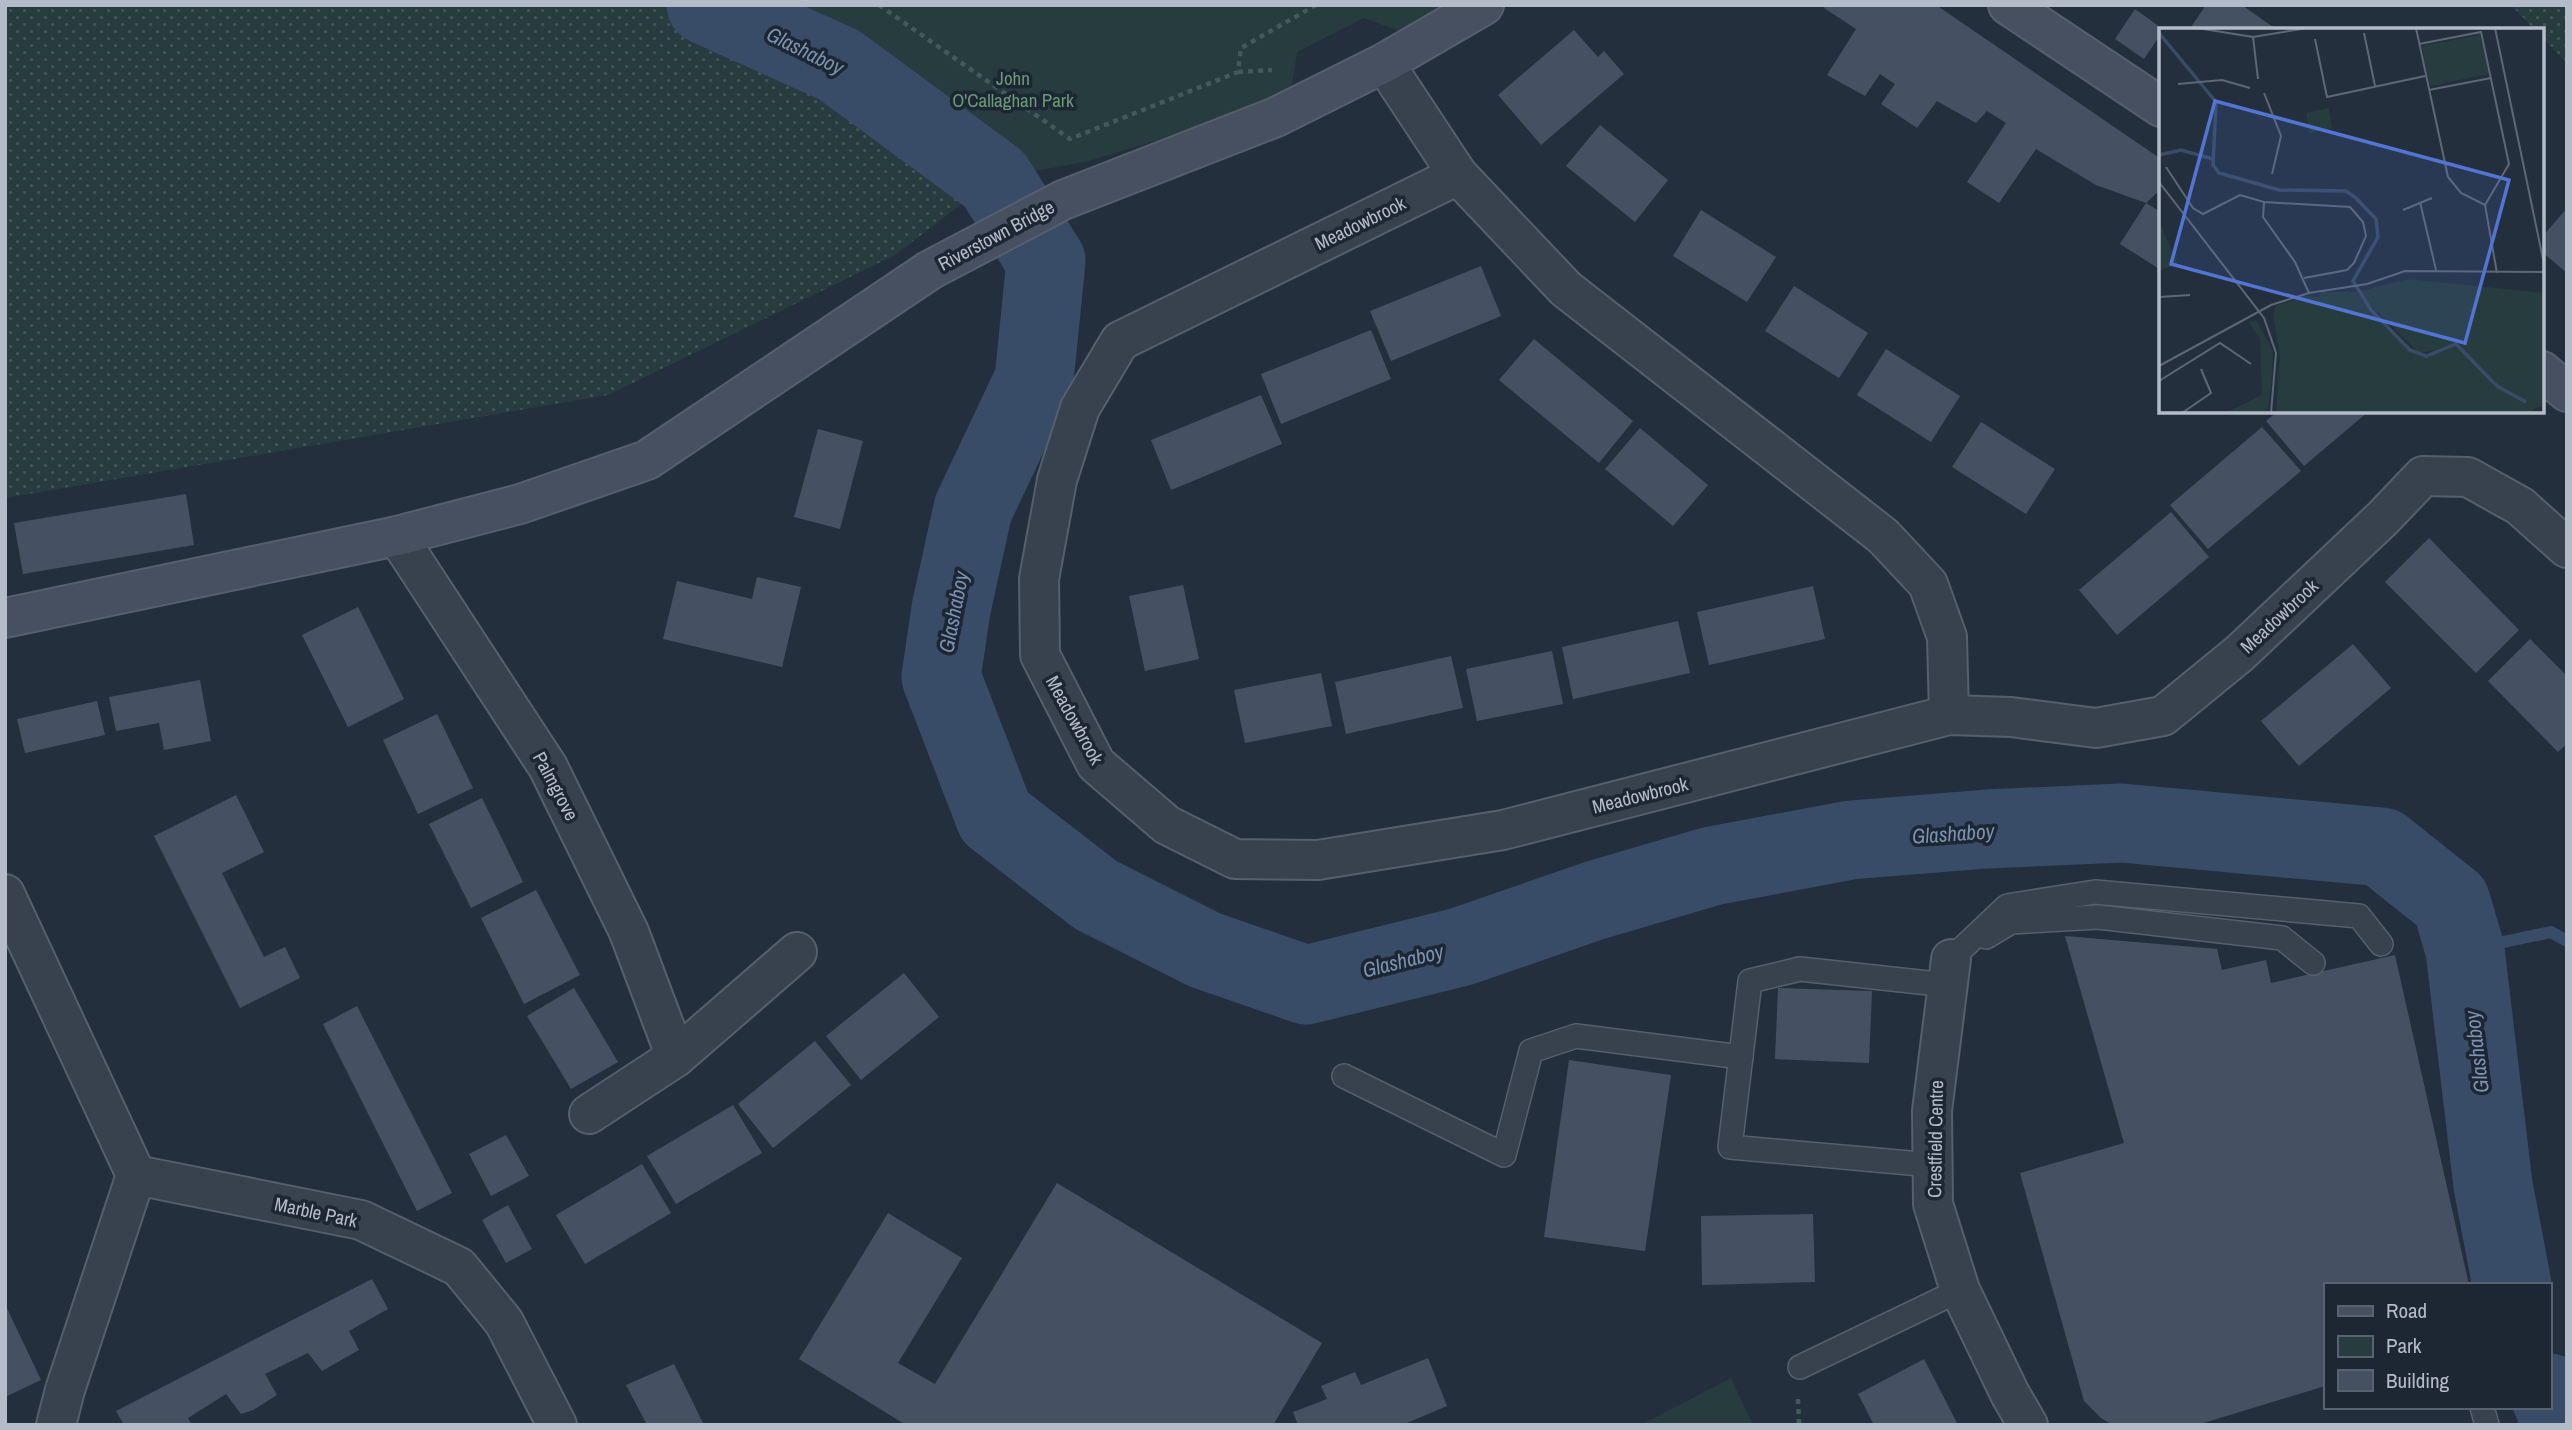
<svg xmlns="http://www.w3.org/2000/svg" width="2572" height="1430" viewBox="0 0 2572 1430" font-family="'Archivo Narrow',sans-serif">
<style>
.grass{fill:url(#grass-dots)}
.park{fill:#263c3f}
.lines{fill:none;stroke-linecap:round;stroke-linejoin:round}
.stream{stroke:#394c67;stroke-width:12}
.river{stroke:#394c67;stroke-width:79}
.building{fill:#455162}
.lane-casing{stroke:#565f6c;stroke-width:26}
.street-casing{stroke:#565f6c;stroke-width:42}
.secondary-casing{stroke:#565f6c;stroke-width:42}
.path{stroke:#44595c;stroke-width:4.5;stroke-dasharray:5 5;stroke-linecap:butt}
.lane{stroke:#38414e;stroke-width:23}
.street{stroke:#38414e;stroke-width:38}
.secondary{stroke:#465061;stroke-width:38}
.labels{text-anchor:middle;stroke-width:7;stroke-linejoin:round;paint-order:stroke}
.park-label{font-size:19px;fill:#6b9a76;stroke:#1d2633}
.street-label{font-size:19px;fill:#b4bcc9;stroke:#1d2633}
.water-label{font-size:21px;font-style:italic;fill:#7c92b1;stroke:#1d2633}
.inset-river{fill:none;stroke:#394c67;stroke-width:3.5}
.inset-road{fill:none;stroke:#5e6776;stroke-width:2}
.view{fill:#5274d3;fill-opacity:0.15;stroke:#5274d3;stroke-width:3.5}
.inset-edge{fill:none;stroke:#b4bcc9;stroke-width:3.5}
</style>
<defs>
<pattern id="grass-dots" width="8" height="8" patternUnits="userSpaceOnUse" patternTransform="scale(1.75)"><rect width="8" height="8" fill="#263c3f"/><path d="M2 2h.1M6 6h.1" fill="none" stroke="#435659" stroke-width="1.8" stroke-linecap="round"/></pattern>
</defs>
<rect width="100%" height="100%" fill="#242f3e"/>
<!-- grass -->
<g class="grass">
<path d="M5,5H692L994,179L895,255L608,395L5,498Z"/>
<path d="M2516,5H2567V63L2542,37V30H2535L2513,7Z"/>
</g>
<!-- park -->
<g class="park">
<path d="M706,5H1455L1407,34L1364,18L1297,52L1290,100L1089,161L994,179L839,65Z"/>
<path d="M1731,1378L1753,1425H1641Z"/>
</g>
<g class="lines">
<!-- stream -->
<path class="stream" d="M2465,950L2551,932L2567,941"/>
<!-- river -->
<g class="river">
<path d="M706,5L839,65L994,179L1046,261L1034,380L973,509L951,609L941,677L995,817L1096,895L1205,950L1306,985L1460,947L1596,900L1712,866L1851,840L1987,829L2122,823L2382,847L2451,902L2465,950L2493,1185L2512,1285"/>
<path d="M2549,1393L2560,1420L2565,1425"/>
</g>
</g>
<!-- building -->
<g class="building">
<path d="M1826,5H1936L2161,159V189L2146,203L2096,185L2036,149L1999,203L1967,182L2006,123L1987,111L1976,123L1937,101L1917,128L1881,104L1895,84L1880,74L1865,96L1827,75L1856,29L1824,8Z"/>
<path d="M2206,5H2242L2277,30H2189Z"/>
<path d="M2135,9L2164,30H2161V34L2144,59L2115,39Z"/>
<path d="M1574,30L1598,57L1604,51L1624,74L1541,145L1498,95Z"/>
<path d="M1600,125L1668,180L1635,222L1566,166Z"/>
<path d="M2146,203L2161,212V270L2120,244Z"/>
<path d="M2567,208V273L2542,252V237Z"/>
<path d="M1701,210L1776,257L1747,302L1673,256Z"/>
<path d="M1481,266L1501,316L1391,361L1370,311Z"/>
<path d="M1794,286L1868,333L1839,378L1765,331Z"/>
<path d="M1371,330L1391,379L1281,424L1261,374Z"/>
<path d="M1534,339L1633,421L1599,463L1499,380Z"/>
<path d="M1886,349L1960,396L1931,442L1857,395Z"/>
<path d="M1261,395L1282,444L1171,490L1151,440Z"/>
<path d="M2278,411H2369L2304,466L2266,421Z"/>
<path d="M1981,422L2055,469L2026,514L1952,467Z"/>
<path d="M2262,427L2301,471L2208,549L2170,505Z"/>
<path d="M1640,428L1708,485L1673,526L1605,469Z"/>
<path d="M818,429L863,441L840,529L794,517Z"/>
<path d="M186,494L194,545L23,574L14,523Z"/>
<path d="M2171,512L2209,557L2117,635L2079,590Z"/>
<path d="M2429,538L2519,630L2476,673L2385,582Z"/>
<path d="M757,577L801,587L782,667L663,639L677,581L752,599Z"/>
<path d="M1183,585L1199,659L1145,671L1129,596Z"/>
<path d="M1813,586L1825,639L1709,665L1697,612Z"/>
<path d="M358,607L404,699L348,727L302,635Z"/>
<path d="M1678,621L1690,673L1573,699L1562,647Z"/>
<path d="M2530,639L2567,676V744L2558,752L2488,681Z"/>
<path d="M2353,644L2391,688L2299,766L2261,721Z"/>
<path d="M1552,651L1563,704L1477,721L1466,669Z"/>
<path d="M1451,656L1463,708L1346,734L1335,682Z"/>
<path d="M1321,673L1332,726L1245,743L1234,690Z"/>
<path d="M200,680L211,741L164,750L159,723L116,731L109,697Z"/>
<path d="M97,701L105,735L25,753L17,719Z"/>
<path d="M437,714L473,788L418,814L383,740Z"/>
<path d="M236,795L264,852L222,873L264,957L285,947L300,978L240,1008L154,836Z"/>
<path d="M482,798L523,882L471,908L429,824Z"/>
<path d="M536,890L580,975L524,1004L481,918Z"/>
<path d="M2065,936L2217,949L2222,970L2266,960L2271,983L2395,955L2469,1285H2325V1386L2197,1425H2113L2101,1418L2084,1401L2020,1173L2124,1143Z"/>
<path d="M904,973L939,1017L861,1080L826,1036Z"/>
<path d="M574,988L618,1062L571,1089L527,1016Z"/>
<path d="M1778,988L1872,991L1869,1063L1775,1059Z"/>
<path d="M357,1006L452,1193L417,1211L323,1024Z"/>
<path d="M815,1041L851,1085L773,1148L738,1104Z"/>
<path d="M1569,1060L1671,1075L1645,1251L1544,1237Z"/>
<path d="M733,1105L762,1153L676,1204L647,1156Z"/>
<path d="M506,1135L529,1176L491,1196L469,1154Z"/>
<path d="M642,1164L671,1213L585,1264L556,1215Z"/>
<path d="M1057,1183L1322,1343L1273,1425H906L799,1359L888,1213L962,1258L898,1363L935,1384Z"/>
<path d="M508,1205L532,1249L506,1263L482,1220Z"/>
<path d="M1813,1214L1815,1282L1702,1285L1701,1216Z"/>
<path d="M372,1279L388,1309L349,1331L359,1350L322,1371L308,1353L265,1374L277,1395L253,1410L241,1414L226,1394L188,1418L192,1425H124L116,1411Z"/>
<path d="M5,1304L41,1380L5,1397Z"/>
<path d="M1428,1358L1447,1406L1402,1425H1298L1293,1412L1327,1399L1321,1386L1355,1372L1361,1385Z"/>
<path d="M1924,1359L1958,1425H1874L1858,1394Z"/>
<path d="M674,1364L704,1425H647L626,1385Z"/>
</g>
<g class="lines">
<!-- lane casing -->
<g class="lane-casing">
<g id="lane">
<path d="M1986,937L2011,922L2098,917L2282,938L2313,963"/>
<path d="M1951,959L2007,906L2095,892L2359,916L2381,944"/>
<path d="M1344,1076L1504,1155L1531,1051L1576,1036L1741,1057"/>
<path d="M1932,1165L1730,1147L1750,981L1800,969L1947,985"/>
<path d="M1800,1367L1960,1290"/>
<path d="M2482,1407L2487,1425"/>
</g>
</g>
<!-- street casing -->
<g class="street-casing">
<g id="street">
<path d="M1386,62L1396,81L1458,175L1566,289L1883,536L1928,584L1947,637L1949,715"/>
<path d="M1458,175L1120,341L1080,408L1057,480L1039,579L1040,655L1096,764L1167,825L1235,859L1318,860L1503,830L1949,715L2011,717L2096,728L2163,716L2240,653L2383,518L2423,476L2468,477L2520,506L2567,548"/>
<path d="M397,536L548,767L629,932L676,1057"/>
<path d="M5,894L136,1175"/>
<path d="M1951,959L1932,1111L1933,1204L1960,1290L2010,1394L2028,1425"/>
<path d="M589,1114L676,1057L797,952"/>
<path d="M56,1425L65,1390L136,1175L361,1220L459,1267L504,1322L557,1425"/>
</g>
</g>
<!-- secondary casing -->
<g class="secondary-casing">
<g id="secondary">
<path d="M2008,5L2161,107"/>
<path d="M2542,371L2567,392"/>
<path d="M5,618L397,536L520,504L647,460L930,270L1063,200L1276,117L1386,62L1484,5"/>
</g>
</g>
<!-- path -->
<g class="path">
<path d="M879,5L1070,139L1238,72L1241,48L1316,5"/>
<path d="M1238,72L1272,70"/>
<path d="M1798,1399L1799,1425"/>
</g>
<!-- lane -->
<use href="#lane" class="lane"/>
<!-- street -->
<use href="#street" class="street"/>
<!-- secondary -->
<use href="#secondary" class="secondary"/>
</g>
<g class="labels">
<!-- park labels -->
<g class="park-label">
<text x="1013" y="85">John<tspan x="1013" dy="22">O'Callaghan Park</tspan></text>
</g>
<!-- street labels -->
<g class="street-label">
<text transform="translate(1360 223) rotate(-26)" y="7">Meadowbrook</text>
<text transform="translate(996 235) rotate(-28)" y="7">Riverstown Bridge</text>
<text transform="translate(2279 616) rotate(-43)" y="7">Meadowbrook</text>
<text transform="translate(1075 720) rotate(61)" y="7">Meadowbrook</text>
<text transform="translate(556 786) rotate(62)" y="7">Palmgrove</text>
<text transform="translate(1640 795) rotate(-14)" y="7">Meadowbrook</text>
<text transform="translate(1935 1139) rotate(-89)" y="7">Crestfield Centre</text>
<text transform="translate(316 1212) rotate(12)" y="7">Marble Park</text>
</g>
<!-- water labels -->
<g class="water-label">
<text transform="translate(805 51) rotate(26)" y="7">Glashaboy</text>
<text transform="translate(954 612) rotate(-79)" y="7">Glashaboy</text>
<text transform="translate(1953 834) rotate(-4)" y="7">Glashaboy</text>
<text transform="translate(1403 961) rotate(-14)" y="7">Glashaboy</text>
<text transform="translate(2477 1052) rotate(-97)" y="7">Glashaboy</text>
</g>
</g>
<!-- overview -->
<g transform="translate(2159 28)">
<rect width="385" height="385" fill="#242f3e"/>
<path d="M321,7L330,46L271,58L263,18ZM0,193L19,237L0,242ZM249,251L385,265V378L376,380L341,360L299,318L260,325L198,264ZM97,292L114,323L112,363L103,367L101,311L90,294Z" fill="#263c3f"/>
<path d="M112,363L108,385H66L103,367Z" fill="#263c3f"/>
<path d="M170,80L173,100L150,105L147,85ZM162,264H198L251,322L267,328L297,316L325,345L376,380L370,385H117L121,329L114,286L117,278L146,268L159,269Z" fill="#263c3f"/>
<path class="inset-river" d="M0,5L57,74L54,137L60,145L120,162L187,163L197,170L217,191L219,209L194,253L212,282L251,322L267,328L297,316L338,358L367,374M0,127L22,122L54,131"/>
<path class="inset-road" d="M38,0L94,9L148,0M257,0L289,149L302,165L326,177L350,136L322,4L260,16M336,0L385,236M205,5L216,58M94,9L99,51M156,11L168,69L266,48M19,56L63,52L91,60M270,62L332,50M105,65L122,108L113,146M7,139L34,180L44,186L81,167L105,174L191,179L204,194L207,208L195,235L188,242L145,250M0,154L105,290L117,325L112,385M105,174L104,189L136,234L150,265M261,174L277,242M326,177L338,245M244,182L273,170M0,269L31,267M0,338L112,277L150,265L208,256L246,243L385,244M0,353L61,315L92,336M23,385L52,365L42,341"/>
<path class="view" d="M56,73L350,152L306,315L12,236Z"/>
<rect width="385" height="385" class="inset-edge"/>
</g>
<!-- border -->
<rect width="2572" height="1430" fill="none" stroke="#b4bcc9" stroke-width="14"/>
<!-- legend -->
<rect x="2324" y="1283" width="228" height="126" fill="#1d2633" stroke="#59626f" stroke-width="2"/>
<rect x="2338" y="1306" width="35" height="10" fill="#465061" stroke="#59626f" stroke-width="2"/>
<text x="2386" y="1318" font-size="21" fill="#b4bcc9">Road</text>
<rect x="2338" y="1336" width="35" height="21" fill="#263c3f" stroke="#59626f" stroke-width="2"/>
<text x="2386" y="1353" font-size="21" fill="#b4bcc9">Park</text>
<rect x="2338" y="1370" width="35" height="21" fill="#455162" stroke="#59626f" stroke-width="2"/>
<text x="2386" y="1388" font-size="21" fill="#b4bcc9">Building</text>
</svg>
